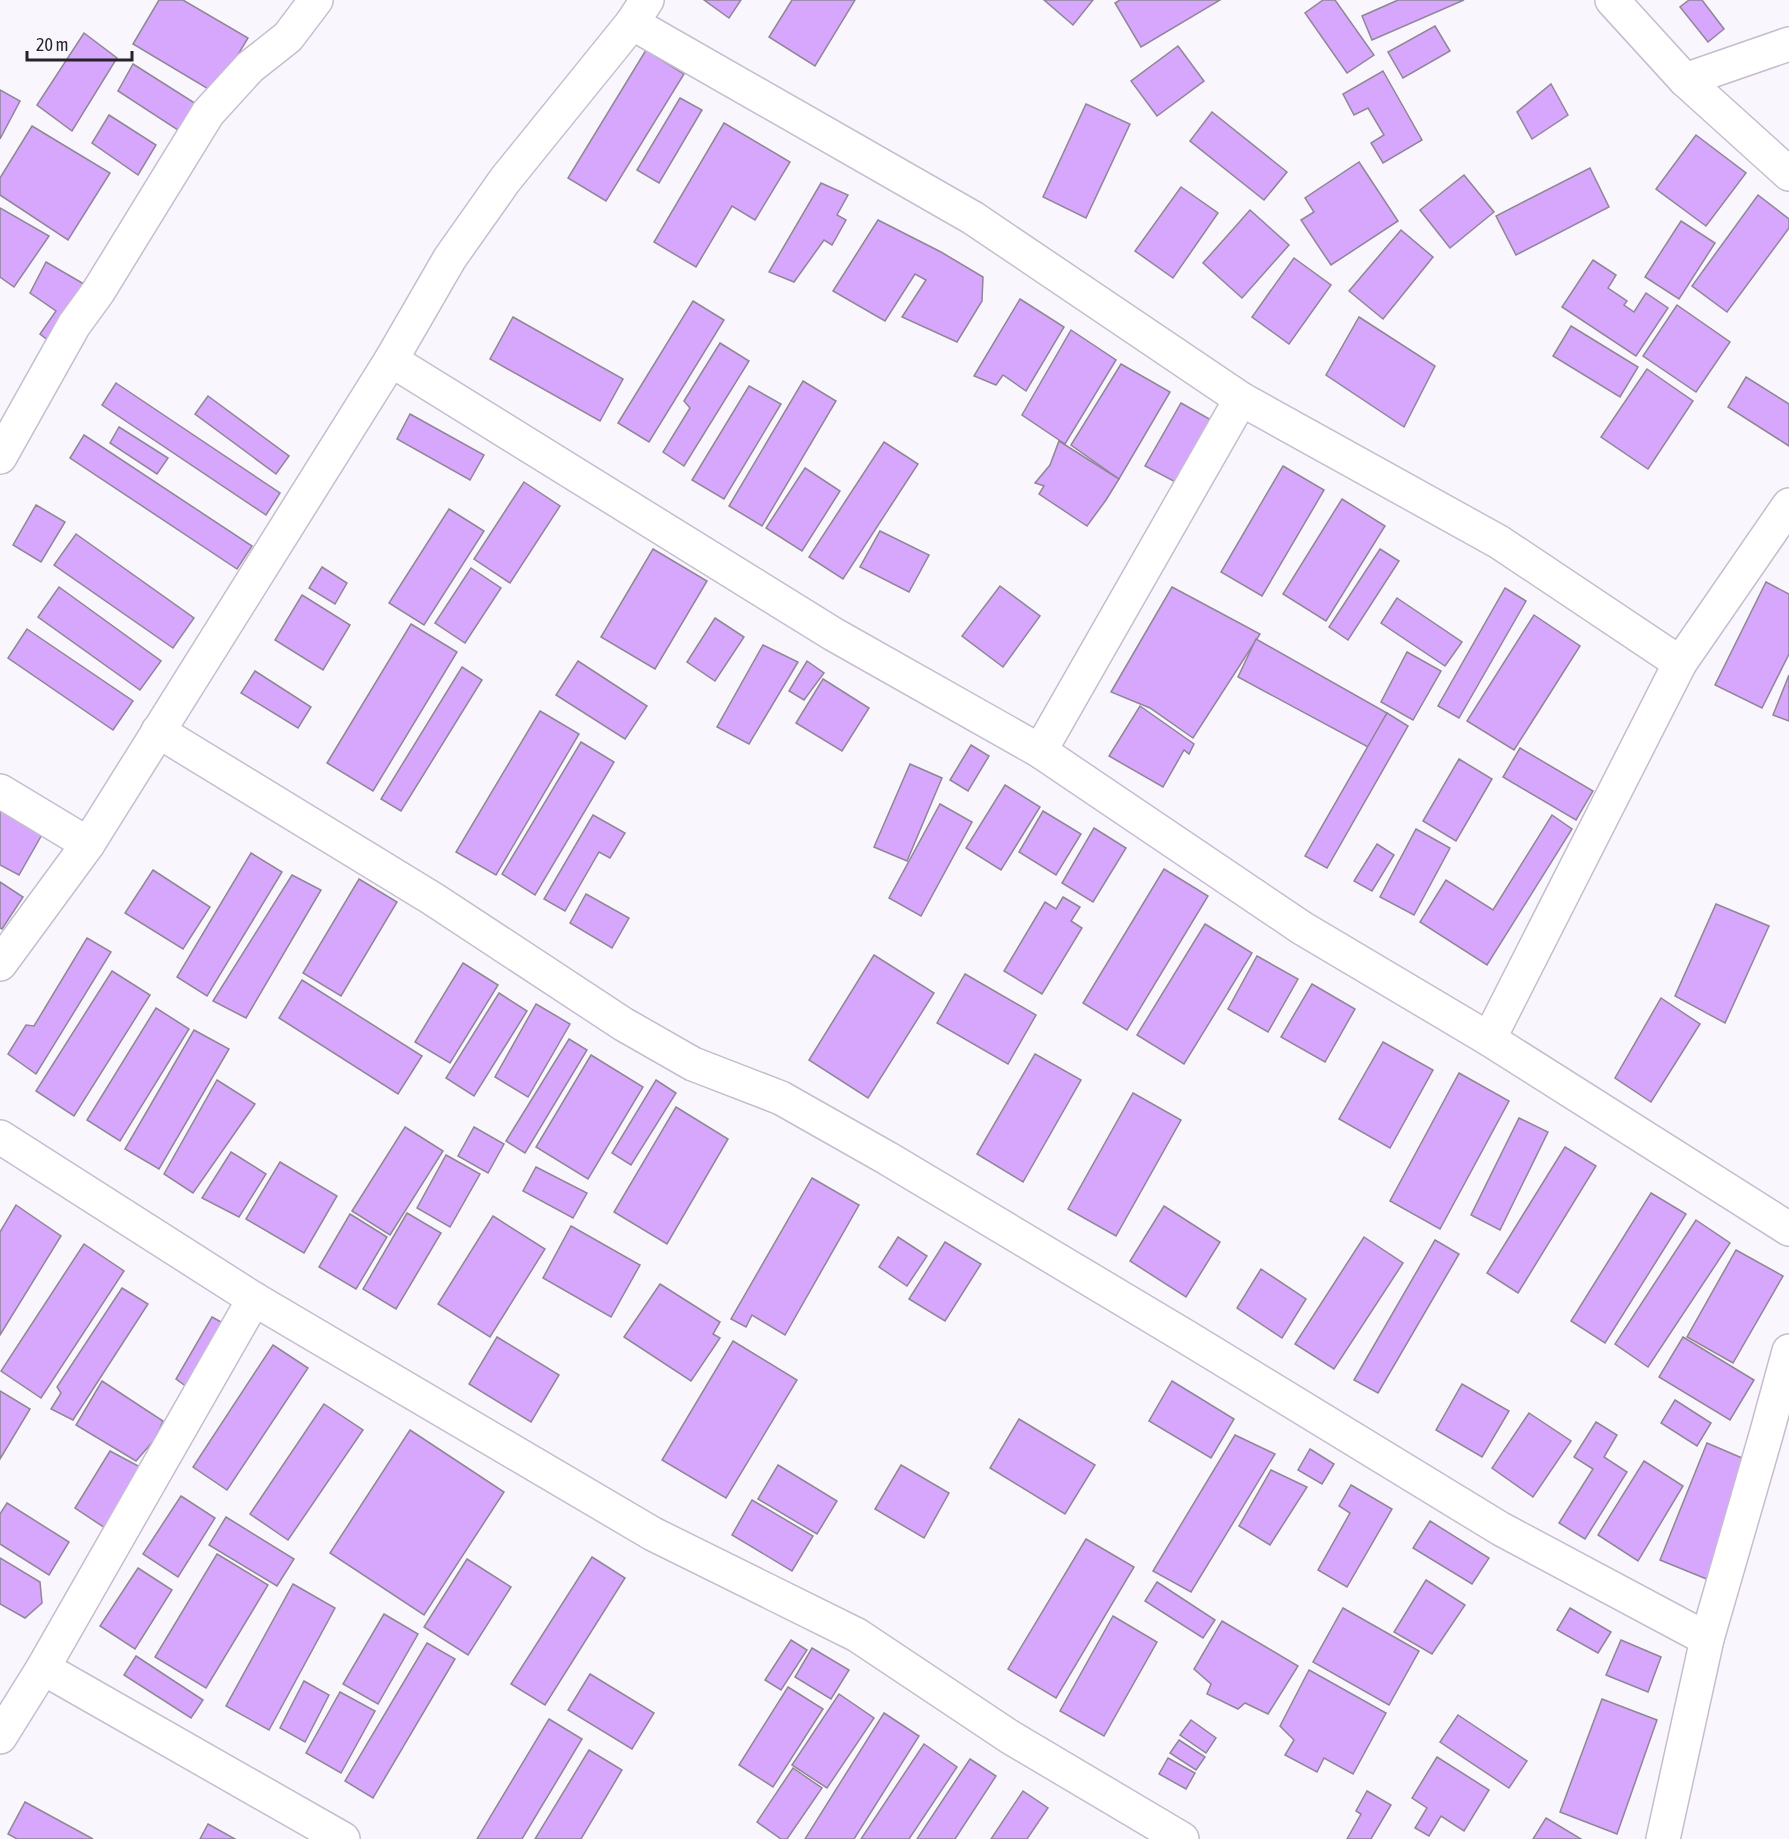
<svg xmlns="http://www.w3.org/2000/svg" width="1789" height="1839" viewBox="0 0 1789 1839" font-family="'Asap Condensed',sans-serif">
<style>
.building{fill:#d7a7fd;stroke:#8f8696;stroke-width:1.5}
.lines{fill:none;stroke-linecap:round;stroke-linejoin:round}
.minor-casing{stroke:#c6bdcf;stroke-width:36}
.minor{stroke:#fff;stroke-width:33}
</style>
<rect width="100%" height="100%" fill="#faf6fd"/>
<!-- building -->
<g class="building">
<path d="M159,0H183L248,38L215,93L133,44Z"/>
<path d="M704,0H741L729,18Z"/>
<path d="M792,0H855L815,66L769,37Z"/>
<path d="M1044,0H1093L1073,25Z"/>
<path d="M1120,0H1220L1141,47L1115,3Z"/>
<path d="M1323,0H1335L1374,55L1347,73L1305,13Z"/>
<path d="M1398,0H1464L1372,40L1362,16Z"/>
<path d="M1689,0H1702L1724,29L1708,42L1680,7Z"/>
<path d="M1435,26L1450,51L1403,78L1388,52Z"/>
<path d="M84,33L117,58L72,131L37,105Z"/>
<path d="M1178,46L1204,81L1157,116L1131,81Z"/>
<path d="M646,50L684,74L606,201L568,178Z"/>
<path d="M133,64L201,107L187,136L118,91Z"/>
<path d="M1383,71L1422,140L1383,163L1371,143L1384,135L1368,108L1354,115L1343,94Z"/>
<path d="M1551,84L1568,115L1532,139L1517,112Z"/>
<path d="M0,90L20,101L0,139Z"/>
<path d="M680,98L702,110L659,183L637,170Z"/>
<path d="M1086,104L1130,124L1086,218L1043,197Z"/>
<path d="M1212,112L1287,172L1264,200L1190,141Z"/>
<path d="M109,115L156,145L138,175L92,143Z"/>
<path d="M724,123L790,162L755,220L732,206L696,267L654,242Z"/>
<path d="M32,126L110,173L68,240L0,195V178Z"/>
<path d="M1696,135L1746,173L1706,226L1656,189Z"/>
<path d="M1359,162L1398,221L1331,265L1301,220L1314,212L1305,198Z"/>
<path d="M1590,168L1609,207L1516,255L1496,216Z"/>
<path d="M1464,175L1494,212L1450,248L1420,210Z"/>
<path d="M821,183L848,195L837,215L846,220L832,245L824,240L794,282L769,272Z"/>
<path d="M1181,187L1218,213L1173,278L1135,251Z"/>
<path d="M1758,195L1789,219V228L1727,312L1692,286Z"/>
<path d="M0,208L49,236L14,287L0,277Z"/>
<path d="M1250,210L1289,245L1242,298L1203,263Z"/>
<path d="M878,220L941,252L983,277L982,301L957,342L902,317L926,280L915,274L885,321L833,291Z"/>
<path d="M1681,221L1715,243L1679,299L1645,277Z"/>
<path d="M1401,230L1433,257L1383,319L1349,291Z"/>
<path d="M1294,258L1331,285L1289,344L1252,317Z"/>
<path d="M1593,260L1616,275L1608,288L1627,301L1624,305L1634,312L1646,293L1668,308L1636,356L1562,307Z"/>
<path d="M46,262L96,291L53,344L40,334L56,311L30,293Z"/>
<path d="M1020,299L1064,327L1026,391L1003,375L996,385L974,376Z"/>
<path d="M693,301L724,320L649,442L618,423Z"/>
<path d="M1677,305L1730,342L1696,392L1643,356Z"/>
<path d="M513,317L623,379L600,421L490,359Z"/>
<path d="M1359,317L1435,366L1404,427L1326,375Z"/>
<path d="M1571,326L1638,367L1620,397L1553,356Z"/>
<path d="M1071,330L1116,360L1065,444L1022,415Z"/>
<path d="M720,343L749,361L684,466L663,452L690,408L684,401Z"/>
<path d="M1121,364L1170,392L1119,479L1071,445Z"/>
<path d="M1647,369L1693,401L1648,469L1601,437Z"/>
<path d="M1746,377L1789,404V446L1728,407Z"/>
<path d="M803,381L836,401L762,526L729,506Z"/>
<path d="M116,383L280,493L266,515L102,405Z"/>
<path d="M749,386L781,404L724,499L692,480Z"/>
<path d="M208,396L289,456L276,474L195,414Z"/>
<path d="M1181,403L1220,425L1185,487L1145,466Z"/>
<path d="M410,414L484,455L470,480L397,439Z"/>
<path d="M119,427L168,458L157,474L110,443Z"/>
<path d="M84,435L252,546L237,569L70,458Z"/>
<path d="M1059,441L1119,479L1106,500L1087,526L1039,494L1044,486L1035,483L1050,465Z"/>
<path d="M884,442L918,464L843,579L809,557Z"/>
<path d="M1283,466L1324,490L1262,596L1221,572Z"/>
<path d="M805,468L840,491L802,551L766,528Z"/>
<path d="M524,482L560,506L510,583L474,559Z"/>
<path d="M1342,499L1385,526L1326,621L1283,594Z"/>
<path d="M36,505L65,522L41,562L13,545Z"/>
<path d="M449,509L484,531L424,625L389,603Z"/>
<path d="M880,531L929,555L909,592L860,567Z"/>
<path d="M76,534L194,618L173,648L54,565Z"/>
<path d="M653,549L707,581L655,669L601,637Z"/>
<path d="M1380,549L1399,561L1348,640L1329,627Z"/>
<path d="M322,567L347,583L335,604L309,588Z"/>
<path d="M471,568L501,588L465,643L435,623Z"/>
<path d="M1766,582L1789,594V654L1762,708L1715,685Z"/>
<path d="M1000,586L1040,616L1003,667L962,636Z"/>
<path d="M59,587L161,661L140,690L38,617Z"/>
<path d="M1172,587L1260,634L1193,738L1150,708L1111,692Z"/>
<path d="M1505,588L1526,601L1459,718L1438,706Z"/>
<path d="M302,595L350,625L323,670L275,640Z"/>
<path d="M1397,598L1462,642L1445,666L1381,623Z"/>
<path d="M1534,615L1580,646L1514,750L1467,721Z"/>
<path d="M715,618L744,637L715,681L687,662Z"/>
<path d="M411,624L457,652L373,791L327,763Z"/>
<path d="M27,629L133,701L113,730L8,658Z"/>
<path d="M1256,639L1387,713L1368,747L1238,677Z"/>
<path d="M763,645L798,662L749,744L717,727Z"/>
<path d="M1407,652L1441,671L1413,720L1381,702Z"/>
<path d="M578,661L647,706L625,739L556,695Z"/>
<path d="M807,661L824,673L804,700L789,691Z"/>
<path d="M462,667L482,680L401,811L381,799Z"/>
<path d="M255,671L311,707L298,728L241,693Z"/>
<path d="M1789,675V721L1773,715Z"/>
<path d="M823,679L869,708L842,751L796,723Z"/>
<path d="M1140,706L1194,744L1189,754L1184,750L1163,787L1109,756Z"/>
<path d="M540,711L579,734L496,875L456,852Z"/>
<path d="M1387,713L1408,726L1327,868L1305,856Z"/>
<path d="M581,742L614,762L535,895L502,874Z"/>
<path d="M971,745L989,756L968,791L950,780Z"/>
<path d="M1520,748L1593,791L1576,820L1503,777Z"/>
<path d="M1459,759L1492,779L1456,841L1423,821Z"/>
<path d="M910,764L942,778L907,861L874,847Z"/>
<path d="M1005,785L1040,807L1001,870L966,848Z"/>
<path d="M940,804L972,822L921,916L889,898Z"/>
<path d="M0,806L44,831L19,875L0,865Z"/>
<path d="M1043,811L1081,834L1056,875L1019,852Z"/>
<path d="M593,815L625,833L610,858L599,852L565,911L544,899Z"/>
<path d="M1552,815L1572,829L1487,965L1420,922L1446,880L1493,910Z"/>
<path d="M1094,828L1126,848L1093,902L1062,883Z"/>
<path d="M1416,829L1450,848L1414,915L1380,897Z"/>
<path d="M1377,844L1394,855L1372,891L1354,881Z"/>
<path d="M251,853L282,872L207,996L177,977Z"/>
<path d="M1164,869L1208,896L1127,1030L1083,1003Z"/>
<path d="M153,870L210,907L183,949L125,913Z"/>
<path d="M292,875L321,890L246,1018L213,1001Z"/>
<path d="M359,879L397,902L341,996L303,973Z"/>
<path d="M0,882L23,897L2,929L0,928Z"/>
<path d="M586,894L629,918L612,948L570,923Z"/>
<path d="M1063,897L1080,907L1071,921L1082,928L1042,994L1004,971L1045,902L1056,909Z"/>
<path d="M1716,904L1769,926L1725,1023L1675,996Z"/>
<path d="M1205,924L1252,953L1184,1064L1137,1035Z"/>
<path d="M87,938L111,952L36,1074L8,1054L26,1025L34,1026Z"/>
<path d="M874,955L934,993L868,1098L809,1060Z"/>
<path d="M1257,956L1298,979L1268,1032L1228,1009Z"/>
<path d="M463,963L498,985L450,1063L415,1042Z"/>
<path d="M112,971L150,995L74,1116L36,1091Z"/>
<path d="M965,974L1036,1015L1008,1064L937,1023Z"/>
<path d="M302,980L422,1056L398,1094L279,1018Z"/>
<path d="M1312,984L1355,1009L1325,1062L1281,1037Z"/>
<path d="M499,993L527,1011L474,1096L446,1078Z"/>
<path d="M1661,998L1700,1024L1651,1102L1615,1078Z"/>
<path d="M536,1004L570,1024L528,1097L495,1077Z"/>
<path d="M156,1008L189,1029L120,1141L87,1120Z"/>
<path d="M194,1030L229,1049L159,1169L125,1149Z"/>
<path d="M569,1039L587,1050L525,1153L506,1141Z"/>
<path d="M1383,1042L1433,1070L1390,1148L1339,1119Z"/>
<path d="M1035,1054L1081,1080L1023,1182L977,1154Z"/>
<path d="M591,1055L643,1087L588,1179L536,1147Z"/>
<path d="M1459,1073L1509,1101L1440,1229L1390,1201Z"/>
<path d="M217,1080L255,1104L193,1193L164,1174Z"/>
<path d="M656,1080L676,1093L631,1165L612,1153Z"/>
<path d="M1133,1093L1181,1120L1116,1236L1068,1209Z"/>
<path d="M676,1107L728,1139L667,1244L614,1212Z"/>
<path d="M1519,1118L1548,1132L1500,1230L1471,1215Z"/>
<path d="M405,1127L443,1151L390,1235L352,1211Z"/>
<path d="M474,1127L504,1144L488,1173L458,1156Z"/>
<path d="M1565,1147L1596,1166L1518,1293L1487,1273Z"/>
<path d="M231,1152L266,1174L239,1217L202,1198Z"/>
<path d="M446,1155L480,1174L450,1227L417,1208Z"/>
<path d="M280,1162L337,1196L304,1253L246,1219Z"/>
<path d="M536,1167L587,1193L573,1218L523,1191Z"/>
<path d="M812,1178L859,1205L785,1335L752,1315L746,1327L731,1319Z"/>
<path d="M1651,1193L1686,1214L1605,1343L1571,1321Z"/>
<path d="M16,1205L61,1236L0,1335V1232Z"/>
<path d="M1164,1206L1220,1242L1186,1297L1130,1261Z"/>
<path d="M407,1213L441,1233L396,1309L363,1289Z"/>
<path d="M350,1214L387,1237L356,1289L319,1267Z"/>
<path d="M493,1216L545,1249L490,1337L438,1304Z"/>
<path d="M1696,1220L1730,1243L1648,1367L1615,1344Z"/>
<path d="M571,1226L640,1265L611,1317L543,1278Z"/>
<path d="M898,1237L927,1256L907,1286L879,1267Z"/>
<path d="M1364,1237L1403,1263L1334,1369L1295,1344Z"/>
<path d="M1435,1240L1459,1254L1378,1393L1354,1380Z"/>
<path d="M945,1242L981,1264L945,1321L909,1299Z"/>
<path d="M84,1244L124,1271L41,1398L1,1371Z"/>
<path d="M1736,1250L1783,1276L1733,1363L1687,1337Z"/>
<path d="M1261,1269L1306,1299L1282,1338L1237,1308Z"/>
<path d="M660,1284L720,1322L713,1334L720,1338L691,1381L624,1337Z"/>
<path d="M122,1288L148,1304L73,1420L51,1409L61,1393L57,1387Z"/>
<path d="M212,1317L232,1328L194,1392L176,1379Z"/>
<path d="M497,1337L559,1375L531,1422L469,1384Z"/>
<path d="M1683,1337L1754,1380L1730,1420L1659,1377Z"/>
<path d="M733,1341L797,1380L726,1498L662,1460Z"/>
<path d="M273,1345L308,1368L227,1490L193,1467Z"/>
<path d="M102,1381L163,1421L155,1439L136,1461L76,1425Z"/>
<path d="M1172,1381L1234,1419L1211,1458L1149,1421Z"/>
<path d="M1462,1384L1509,1411L1482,1457L1436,1430Z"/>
<path d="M0,1391L30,1409L0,1459Z"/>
<path d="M1675,1400L1711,1423L1697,1446L1661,1423Z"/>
<path d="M324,1404L363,1430L288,1540L250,1514Z"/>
<path d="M1529,1413L1571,1441L1533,1497L1492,1468Z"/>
<path d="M1019,1419L1095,1465L1065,1514L990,1468Z"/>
<path d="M1596,1422L1617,1435L1604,1457L1627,1472L1585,1539L1559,1523L1593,1469L1574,1457Z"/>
<path d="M410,1430L504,1492L424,1615L330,1553Z"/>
<path d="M1235,1435L1275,1454L1191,1592L1153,1571Z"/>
<path d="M1707,1443L1756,1464L1709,1580L1660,1560Z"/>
<path d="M1310,1449L1334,1464L1322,1484L1298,1470Z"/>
<path d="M110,1451L142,1468L105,1528L75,1508Z"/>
<path d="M1644,1461L1683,1486L1638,1561L1598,1535Z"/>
<path d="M778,1465L837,1501L817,1534L758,1499Z"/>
<path d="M901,1465L949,1493L924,1538L875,1509Z"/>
<path d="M1271,1470L1307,1487L1270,1545L1239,1526Z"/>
<path d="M1351,1485L1392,1509L1347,1587L1318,1570L1350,1513L1339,1506Z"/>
<path d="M181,1496L215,1518L178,1577L143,1554Z"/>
<path d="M752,1500L813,1536L792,1571L732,1535Z"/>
<path d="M7,1503L69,1542L49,1575L0,1544V1514Z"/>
<path d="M226,1517L294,1559L277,1586L209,1545Z"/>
<path d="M1430,1521L1489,1558L1472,1584L1413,1548Z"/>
<path d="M1086,1539L1134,1567L1056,1698L1008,1669Z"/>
<path d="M217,1554L268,1585L206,1688L155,1657Z"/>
<path d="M592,1557L625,1578L545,1705L511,1684Z"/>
<path d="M0,1558L40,1582L42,1603L25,1618L0,1604Z"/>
<path d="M467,1559L511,1587L468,1655L424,1627Z"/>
<path d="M138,1568L172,1590L135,1649L100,1626Z"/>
<path d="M1426,1580L1465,1605L1432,1654L1394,1632Z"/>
<path d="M1157,1582L1215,1620L1203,1638L1145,1601Z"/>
<path d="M293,1584L335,1608L269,1730L226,1706Z"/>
<path d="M1343,1608L1419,1651L1389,1705L1313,1662Z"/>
<path d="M1570,1608L1611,1632L1598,1653L1557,1630Z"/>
<path d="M384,1614L418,1634L378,1704L343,1684Z"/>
<path d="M1113,1616L1157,1642L1104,1736L1060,1711Z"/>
<path d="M1222,1621L1298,1666L1268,1714L1245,1703L1238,1709L1207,1694L1211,1684L1194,1669Z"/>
<path d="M791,1640L807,1650L781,1690L765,1680Z"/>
<path d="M1621,1640L1661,1657L1648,1692L1606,1675Z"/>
<path d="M427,1643L455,1659L373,1798L345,1781Z"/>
<path d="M812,1648L849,1670L831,1699L795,1677Z"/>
<path d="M136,1656L203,1700L191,1718L124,1675Z"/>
<path d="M1309,1670L1386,1713L1353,1774L1324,1758L1317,1772L1285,1755L1294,1740L1280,1726Z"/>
<path d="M590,1674L654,1713L632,1749L568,1710Z"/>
<path d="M304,1681L329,1695L305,1742L280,1728Z"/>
<path d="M788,1687L823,1709L773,1787L739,1765Z"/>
<path d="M340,1692L375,1711L341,1773L306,1753Z"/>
<path d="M839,1694L874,1718L827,1788L792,1765Z"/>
<path d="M1602,1699L1657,1720L1617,1834L1560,1812Z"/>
<path d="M884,1713L919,1736L854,1839H805Z"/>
<path d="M1458,1715L1527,1761L1509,1788L1440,1742Z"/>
<path d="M549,1719L582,1739L522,1839H477Z"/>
<path d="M1191,1720L1216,1738L1206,1753L1180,1735Z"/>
<path d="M1179,1740L1205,1757L1196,1770L1170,1753Z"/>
<path d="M924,1744L957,1767L909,1839H861Z"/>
<path d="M589,1750L622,1770L581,1839H535Z"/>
<path d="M1437,1757L1489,1790L1464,1831L1441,1816L1429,1836L1415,1828L1427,1808L1412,1798Z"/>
<path d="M1168,1758L1195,1773L1186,1789L1159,1774Z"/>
<path d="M970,1759L996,1776L955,1839H917Z"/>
<path d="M793,1768L822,1788L787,1839H781L757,1822Z"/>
<path d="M1023,1791L1048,1808L1027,1839H991Z"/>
<path d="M1367,1791L1391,1805L1371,1839H1347L1361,1814L1356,1811Z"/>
<path d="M25,1802L93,1839H17L8,1834Z"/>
<path d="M1546,1818L1581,1839H1533Z"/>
<path d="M208,1824L235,1839H200Z"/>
</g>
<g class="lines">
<!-- minor casing -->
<g class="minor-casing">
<g id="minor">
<path d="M1612,0L1685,80L1789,174"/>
<path d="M632,23L973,218L1241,399L1499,542L1680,663"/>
<path d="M1685,80L1789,44"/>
<path d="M391,360L833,634L1040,751L1302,928L1489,1039L1789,1229"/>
<path d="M0,457L74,325L98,292L208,113L250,67L288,37L316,0"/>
<path d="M158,731L433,899L623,1024L693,1064L781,1098L887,1158L1188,1338L1501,1529L1707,1639"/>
<path d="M1040,751L1241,399"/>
<path d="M0,791L88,844"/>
<path d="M0,964L88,844L391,360L450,258L505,180L632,23L647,0"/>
<path d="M1489,1039L1680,663L1789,505"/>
<path d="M0,1137L254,1299L653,1534L857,1635L1010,1737L1182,1839"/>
<path d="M43,1668L343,1839"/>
<path d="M0,1737L43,1668L254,1299"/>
<path d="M1663,1839L1707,1639L1766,1435L1789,1351"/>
</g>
</g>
<!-- minor -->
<use href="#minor" class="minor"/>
</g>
<!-- scale -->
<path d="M27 51v9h105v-9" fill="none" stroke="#27232a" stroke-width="3"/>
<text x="36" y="51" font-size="18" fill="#27232a" stroke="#faf6fd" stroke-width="4.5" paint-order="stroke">20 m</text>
</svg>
